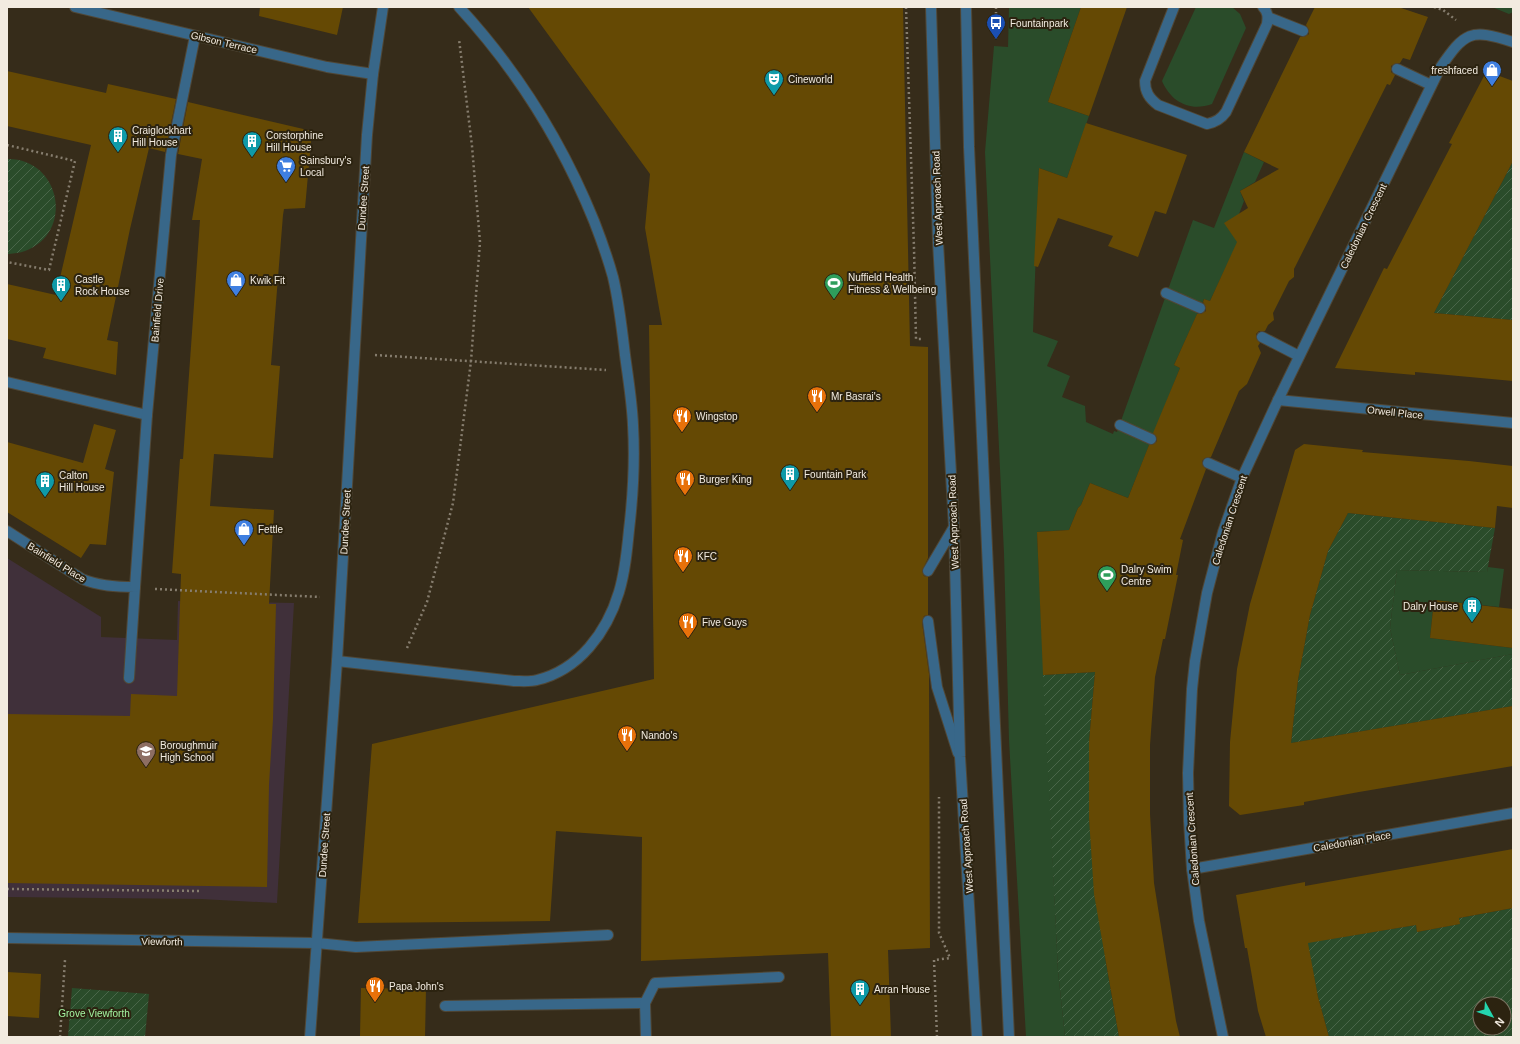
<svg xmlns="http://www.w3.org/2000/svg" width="1520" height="1044" viewBox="0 0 1520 1044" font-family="Arial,sans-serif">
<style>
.education{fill:#40303a}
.grass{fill:#2a4c2a}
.garden{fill:url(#garden-furrows);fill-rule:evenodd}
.building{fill:#654904}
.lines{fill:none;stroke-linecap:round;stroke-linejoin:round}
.service-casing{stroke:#504736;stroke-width:12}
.minor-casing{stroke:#504736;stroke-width:12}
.tertiary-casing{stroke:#504736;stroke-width:12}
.path{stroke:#867d6e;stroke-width:2.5;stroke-dasharray:2 3;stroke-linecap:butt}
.service{stroke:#386789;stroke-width:10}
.minor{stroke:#386789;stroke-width:10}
.tertiary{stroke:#386789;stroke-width:10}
.labels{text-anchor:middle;stroke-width:4;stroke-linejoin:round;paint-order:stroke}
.poi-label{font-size:10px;fill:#f2ebe0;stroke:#2c2310;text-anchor:start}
.street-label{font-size:10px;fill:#f2ebe0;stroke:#2c2310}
.park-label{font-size:10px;fill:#a3f4a1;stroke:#2c2310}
</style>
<defs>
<pattern id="garden-furrows" width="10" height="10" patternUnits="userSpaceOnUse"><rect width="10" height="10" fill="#2a4c2a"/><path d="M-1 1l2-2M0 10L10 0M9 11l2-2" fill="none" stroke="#496649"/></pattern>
</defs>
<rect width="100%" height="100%" fill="#362c1a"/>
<!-- education -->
<path class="education" d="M7,558L101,617V637L177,640L178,601L294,603L277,903L201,899L7,897Z"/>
<!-- grass -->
<g class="grass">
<path d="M1009,7H1081L1048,102L1089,116L1067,178L1039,168L1033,332L1058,341L1047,366L1070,376L1062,397L1085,406L1086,422L1113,434L1114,431L1117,432L1193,220L1214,228L1244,152L1264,162L1255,182L1240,191L1244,201L1239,214L1240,237L1210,301L1204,299L1174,365L1180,368L1128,498L1090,483L1081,505L1078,508L1069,530L1037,532L1058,971L1065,1037H1026L1009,740L1004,553L985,152L994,46L1008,47Z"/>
<path d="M1196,7H1232L1240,14L1246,28L1212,104C1190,112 1171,102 1162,81Z"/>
<path d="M1492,7H1513V12L1509,14Z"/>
<path d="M1488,567L1504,569L1499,607L1434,600L1430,638L1513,648V654L1400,675L1390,628L1397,570L1487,572Z"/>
</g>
<!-- garden -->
<g class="garden">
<path d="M7,159C61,158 75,233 25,251C20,253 14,253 9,254H7Z"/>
<path d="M1513,161V320L1434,313Z"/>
<path d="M1348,513L1495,528L1487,572L1397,570L1390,628L1400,675L1513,654V706L1291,743L1298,680L1310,615L1328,551Z"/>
<path d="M1095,672L1089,742V818L1106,963L1119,1037H1065L1058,971L1043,675Z"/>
<path d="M1513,908V1037H1329L1318,997L1306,937L1323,940L1416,925L1417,932L1459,924V918ZM1480,1004H1504V1028H1480Z"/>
<path d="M72,988L149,994L145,1037H68Z"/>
</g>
<!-- building -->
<g class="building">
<path d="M260,7H343L337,35L259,16Z"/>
<path d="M528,7H903L910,346L928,347V558L922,571L924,576L928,577V615L924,616L922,622L929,674L930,948L888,950L891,1037H831L828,953L641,961L642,837L556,831L550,921L358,923L372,744L654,679L649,325H662L645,228L650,174Z"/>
<path d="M1081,7H1127L1089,116L1048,102Z"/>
<path d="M1315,7H1398L1428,17L1410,60L1403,58L1400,63H1396L1391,66V72L1395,75L1390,85L1387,84L1294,269V277L1289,281L1273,313L1274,320L1268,325L1265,331H1259L1256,334V338L1260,343L1258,346L1261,353L1247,384L1239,391L1211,457L1205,458L1202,461L1203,466L1206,469L1180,539L1183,540L1176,575H1178L1165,639H1163L1155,677L1150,745V814L1154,883L1176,1021L1180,1037H1119L1094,894L1089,818V742L1095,672L1043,675L1037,532L1069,530L1078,508L1081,505L1090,483L1128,498L1149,445L1154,444L1157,441L1156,436L1153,433L1180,368L1174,365L1197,314H1201L1206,311V307L1203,302L1204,299L1210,301L1237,242L1224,223L1248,208L1240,191L1279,169L1244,152L1300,37H1304L1309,34V30L1306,25Z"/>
<path d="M7,71L106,93L108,84L176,99L165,152L149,148L130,229L107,340L118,342L116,375L43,358L46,348L7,339V284L56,295L91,145L7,126Z"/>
<path d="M1494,74L1513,81V161L1434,313L1513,320V381L1415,372V375L1335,368L1384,268L1387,269L1452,144L1449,143L1484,76Z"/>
<path d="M188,102L312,131L305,208L284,209L283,215L271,365L280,366L273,458L214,454L210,506L274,510L269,604H276L273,719L269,785L267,887L7,883V714L130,716L131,694L177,696L181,574L172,573L180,459H183L200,220H192L202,159L178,154Z"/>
<path d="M1086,123L1187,155L1166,214L1155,211L1138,257L1108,246L1113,236L1058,218L1038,267L1034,266L1039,168L1067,178Z"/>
<path d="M94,424L116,430L105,469L114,472L106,545L90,544L81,558L7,512V442L83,463Z"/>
<path d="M1304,444L1363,450L1362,452L1469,461L1513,466V508L1497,506L1495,528L1348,513L1328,551L1310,615L1298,680L1291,743L1513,706V766L1359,792L1304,802V805L1240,815L1229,806L1230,742L1237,669L1250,604L1295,450Z"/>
<path d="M1434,600L1513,609V648L1430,638Z"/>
<path d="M1513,849V908L1459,918L1460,924L1417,932L1416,925L1308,943L1318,997L1329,1037H1266L1258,1011L1247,948H1245L1236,895L1305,882V886Z"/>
<path d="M7,972L41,974L39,1018L7,1016Z"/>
<path d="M361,988L426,989L425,1037H360Z"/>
</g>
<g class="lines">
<!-- service casing -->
<g class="service-casing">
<g id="service">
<path d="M1397,69L1431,85"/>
<path d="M1166,293L1200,308"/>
<path d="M1262,337L1299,356"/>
<path d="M7,382L147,415"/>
<path d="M1120,425L1151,439"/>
<path d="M1208,463L1242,478"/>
<path d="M7,531L82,579C99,586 116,587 135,587L129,678"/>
<path d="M928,571L954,527"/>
<path d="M928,621L937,687L958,753"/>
<path d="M337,661L514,681C521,681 530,682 537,680C579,670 607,632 619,592C625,572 627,551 629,530C633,496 635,460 633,425C632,401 628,378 625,355C622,329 619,302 613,277C608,259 601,239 594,221C562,142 517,70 459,7"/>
<path d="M317,943L356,947L608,935"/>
<path d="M445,1006L645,1003"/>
<path d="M646,1037L645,1003L655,983L779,977"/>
</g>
</g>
<!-- minor casing -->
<g class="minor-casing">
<g id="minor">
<path d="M75,7L327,67L373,74"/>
<path d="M1174,7L1145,81C1145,92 1149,98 1158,105L1207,124C1216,122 1221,119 1226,112L1267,24C1268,17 1268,12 1263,7"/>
<path d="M1268,17L1303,31"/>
<path d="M1278,400L1513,423"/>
<path d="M135,587L147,415L171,155L195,36"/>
<path d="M1192,869L1513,813"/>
<path d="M7,938L317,943"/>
<path d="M1223,1037L1199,921L1192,869L1189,821L1188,773L1192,689L1195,661L1207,593L1223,532L1242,478L1278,400L1440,68C1465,32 1470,28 1513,42"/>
</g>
</g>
<!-- tertiary casing -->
<g class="tertiary-casing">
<g id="tertiary">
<path d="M931,7L938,242L954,527L960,757L977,1037"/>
<path d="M966,7L969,147L1009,1037"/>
<path d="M310,1037L337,661L367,135L373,74L383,7"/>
</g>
</g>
<!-- path -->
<g class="path">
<path d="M906,7L914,248L916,339H923"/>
<path d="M996,7V40"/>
<path d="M1434,7L1443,10L1456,20"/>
<path d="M7,145L75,161L49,270L7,262"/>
<path d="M375,355L606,370"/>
<path d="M155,589L320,597"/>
<path d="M407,648L427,602L453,503L471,361L480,242L472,146L459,39"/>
<path d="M7,889L201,891"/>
<path d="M60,1037L65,960"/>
<path d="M937,1037L934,960L950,958L939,933V797"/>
</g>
<!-- service -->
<use href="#service" class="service"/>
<!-- minor -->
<use href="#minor" class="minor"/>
<!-- tertiary -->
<use href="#tertiary" class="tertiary"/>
</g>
<!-- icons -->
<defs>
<g id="bus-pin" transform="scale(1)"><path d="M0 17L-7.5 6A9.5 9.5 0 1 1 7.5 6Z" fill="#1a4fb4" stroke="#2c2310"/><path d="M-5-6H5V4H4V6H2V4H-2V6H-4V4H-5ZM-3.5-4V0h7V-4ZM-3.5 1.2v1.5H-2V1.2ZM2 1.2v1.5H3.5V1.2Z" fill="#fff"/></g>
<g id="shop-pin" transform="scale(1)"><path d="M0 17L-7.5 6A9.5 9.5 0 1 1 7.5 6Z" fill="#3f7fe0" stroke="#2c2310"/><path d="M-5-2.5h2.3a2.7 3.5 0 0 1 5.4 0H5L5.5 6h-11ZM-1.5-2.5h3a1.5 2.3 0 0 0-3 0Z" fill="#fff"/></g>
<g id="theatre-pin" transform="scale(1)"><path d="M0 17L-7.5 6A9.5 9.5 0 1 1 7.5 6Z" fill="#0f9aa8" stroke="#2c2310"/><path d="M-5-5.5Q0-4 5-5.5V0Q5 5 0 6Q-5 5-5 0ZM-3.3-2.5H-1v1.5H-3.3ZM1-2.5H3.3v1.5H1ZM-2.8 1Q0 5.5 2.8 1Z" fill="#fff"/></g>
<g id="building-pin" transform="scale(1)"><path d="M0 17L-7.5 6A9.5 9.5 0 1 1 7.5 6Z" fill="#0f9aa8" stroke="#2c2310"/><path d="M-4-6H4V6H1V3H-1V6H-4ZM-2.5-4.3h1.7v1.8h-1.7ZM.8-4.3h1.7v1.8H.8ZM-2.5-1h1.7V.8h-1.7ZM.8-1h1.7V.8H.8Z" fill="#fff"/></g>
<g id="supermarket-pin" transform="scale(1)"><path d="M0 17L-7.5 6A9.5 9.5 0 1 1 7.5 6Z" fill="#3f7fe0" stroke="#2c2310"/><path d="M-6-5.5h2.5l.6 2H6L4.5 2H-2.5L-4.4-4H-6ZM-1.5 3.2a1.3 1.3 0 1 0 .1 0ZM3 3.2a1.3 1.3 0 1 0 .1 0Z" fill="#fff"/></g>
<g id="stadium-pin" transform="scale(1)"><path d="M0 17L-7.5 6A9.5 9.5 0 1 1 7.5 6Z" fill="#2e9e5b" stroke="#2c2310"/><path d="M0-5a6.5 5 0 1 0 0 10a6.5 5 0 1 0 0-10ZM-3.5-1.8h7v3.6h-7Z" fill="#fff"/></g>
<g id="restaurant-pin" transform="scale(1)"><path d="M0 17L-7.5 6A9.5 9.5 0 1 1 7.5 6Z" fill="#e8710a" stroke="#2c2310"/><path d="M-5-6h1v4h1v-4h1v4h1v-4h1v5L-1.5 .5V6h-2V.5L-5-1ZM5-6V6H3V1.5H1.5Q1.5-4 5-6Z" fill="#fff"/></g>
<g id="school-pin" transform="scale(1)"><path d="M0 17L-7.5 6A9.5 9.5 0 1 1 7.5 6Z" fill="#8d6e63" stroke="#2c2310"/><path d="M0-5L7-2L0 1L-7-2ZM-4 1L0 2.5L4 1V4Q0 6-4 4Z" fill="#fff"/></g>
</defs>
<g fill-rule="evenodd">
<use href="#bus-pin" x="996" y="23"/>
<use href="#shop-pin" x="1492" y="70"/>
<use href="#theatre-pin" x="774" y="79"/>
<use href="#building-pin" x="118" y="136"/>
<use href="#building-pin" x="252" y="141"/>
<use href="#supermarket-pin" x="286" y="166"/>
<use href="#shop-pin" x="236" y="280"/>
<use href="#stadium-pin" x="834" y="283"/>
<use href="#building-pin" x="61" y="285"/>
<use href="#restaurant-pin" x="817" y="396"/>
<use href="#restaurant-pin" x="682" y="416"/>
<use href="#building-pin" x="790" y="474"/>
<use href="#restaurant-pin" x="685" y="479"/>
<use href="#building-pin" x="45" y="481"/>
<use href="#shop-pin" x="244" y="529"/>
<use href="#restaurant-pin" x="683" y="556"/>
<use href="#stadium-pin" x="1107" y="575"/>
<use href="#building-pin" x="1472" y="606"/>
<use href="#restaurant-pin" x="688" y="622"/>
<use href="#restaurant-pin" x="627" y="735"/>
<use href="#school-pin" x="146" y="751"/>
<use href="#restaurant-pin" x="375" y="986"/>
<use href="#building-pin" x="860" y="989"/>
</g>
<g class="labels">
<!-- poi labels -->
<g class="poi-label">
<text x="1010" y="27">Fountainpark</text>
<text x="1478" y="74" text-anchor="end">freshfaced</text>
<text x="788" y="83">Cineworld</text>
<text x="132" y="134">Craiglockhart<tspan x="132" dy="12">Hill House</tspan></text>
<text x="266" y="139">Corstorphine<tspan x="266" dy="12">Hill House</tspan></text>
<text x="300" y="164">Sainsbury's<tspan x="300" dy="12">Local</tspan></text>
<text x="848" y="281">Nuffield Health<tspan x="848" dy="12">Fitness &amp; Wellbeing</tspan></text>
<text x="75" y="283">Castle<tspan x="75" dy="12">Rock House</tspan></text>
<text x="250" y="284">Kwik Fit</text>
<text x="831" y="400">Mr Basrai's</text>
<text x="696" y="420">Wingstop</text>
<text x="804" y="478">Fountain Park</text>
<text x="59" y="479">Calton<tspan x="59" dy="12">Hill House</tspan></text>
<text x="699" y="483">Burger King</text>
<text x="258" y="533">Fettle</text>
<text x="697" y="560">KFC</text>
<text x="1121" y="573">Dalry Swim<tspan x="1121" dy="12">Centre</tspan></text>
<text x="1458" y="610" text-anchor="end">Dalry House</text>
<text x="702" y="626">Five Guys</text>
<text x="641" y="739">Nando's</text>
<text x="160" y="749">Boroughmuir<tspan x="160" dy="12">High School</tspan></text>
<text x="389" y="990">Papa John's</text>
<text x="874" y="993">Arran House</text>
</g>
<!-- street labels -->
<g class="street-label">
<text transform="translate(224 42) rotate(13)" y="4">Gibson Terrace</text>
<text transform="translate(363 198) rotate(-86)" y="4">Dundee Street</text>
<text transform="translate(937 198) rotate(-92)" y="4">West Approach Road</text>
<text transform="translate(1363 226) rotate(-64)" y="4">Caledonian Crescent</text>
<text transform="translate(157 310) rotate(-85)" y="4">Bainfield Drive</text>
<text transform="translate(1395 412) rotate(6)" y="4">Orwell Place</text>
<text transform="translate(1229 520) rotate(-72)" y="4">Caledonian Crescent</text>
<text transform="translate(345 522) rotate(-87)" y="4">Dundee Street</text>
<text transform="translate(953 522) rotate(-92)" y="4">West Approach Road</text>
<text transform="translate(57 562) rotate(32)" y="4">Bainfield Place</text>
<text transform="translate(1192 839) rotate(-94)" y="4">Caledonian Crescent</text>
<text transform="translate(1352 841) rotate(-10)" y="4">Caledonian Place</text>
<text transform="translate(324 845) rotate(-86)" y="4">Dundee Street</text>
<text transform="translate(966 846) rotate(-94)" y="4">West Approach Road</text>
<text transform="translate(162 941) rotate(1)" y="4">Viewforth</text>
</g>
<!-- park labels -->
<g class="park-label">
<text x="94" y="1017">Grove Viewforth</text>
</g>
</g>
<!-- border -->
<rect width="1520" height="1044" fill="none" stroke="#f2ebe0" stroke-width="16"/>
<!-- north arrow -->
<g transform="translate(1492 1016) rotate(130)"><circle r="19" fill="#2c2310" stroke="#7b7363"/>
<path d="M0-3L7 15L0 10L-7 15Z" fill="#24d5af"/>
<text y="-6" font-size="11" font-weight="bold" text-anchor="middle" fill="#f2ebe0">N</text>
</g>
</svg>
